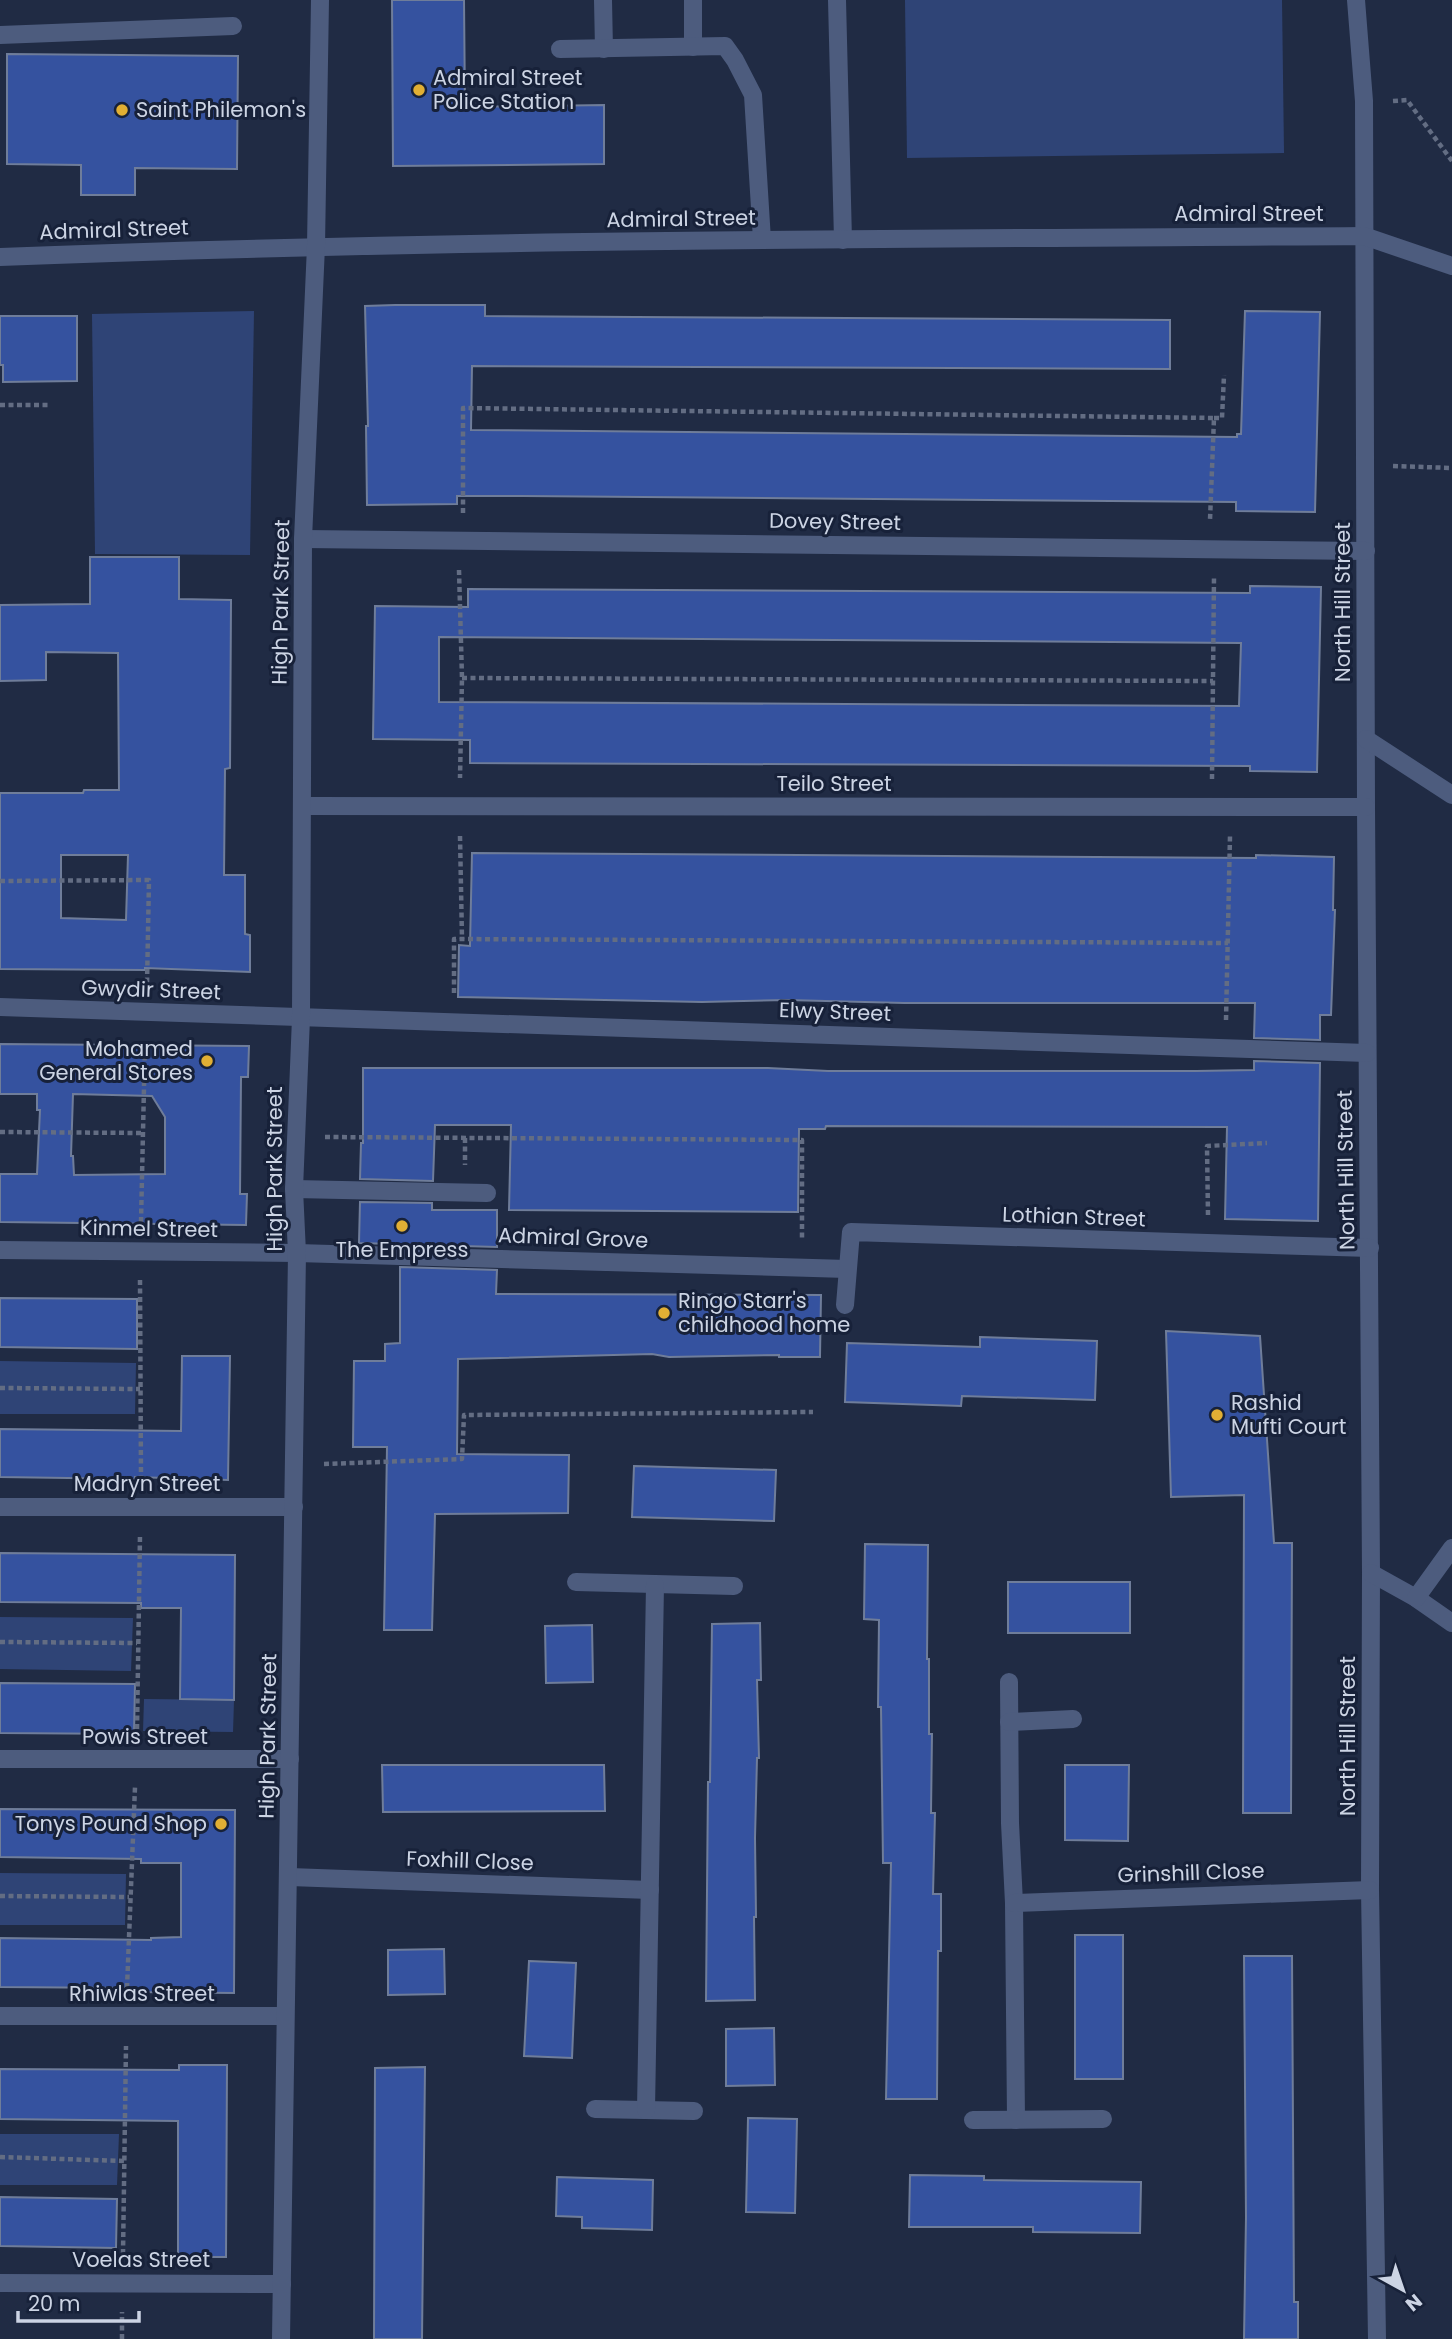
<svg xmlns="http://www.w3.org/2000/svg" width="1452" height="2339" viewBox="0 0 1452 2339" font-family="Poppins,sans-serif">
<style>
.green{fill:#2f4476}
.building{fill:#35529f;stroke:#6f7d9a;stroke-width:2;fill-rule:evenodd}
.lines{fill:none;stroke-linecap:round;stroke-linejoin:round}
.path{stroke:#636d83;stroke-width:4.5;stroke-dasharray:5 3.5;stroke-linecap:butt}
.service{stroke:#4d5c7e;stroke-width:18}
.pedestrian{stroke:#4d5c7e;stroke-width:18}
.minor{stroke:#4d5c7e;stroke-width:18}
.poi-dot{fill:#e1af34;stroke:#172139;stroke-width:2.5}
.labels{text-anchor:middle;stroke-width:6;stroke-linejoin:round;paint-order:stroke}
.poi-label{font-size:21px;fill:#ccd4e4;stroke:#172139;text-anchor:start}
.street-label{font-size:21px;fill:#ccd4e4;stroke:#172139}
</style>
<rect width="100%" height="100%" fill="#202b44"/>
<!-- green -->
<g class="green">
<path d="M905,0H1282L1284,153L907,158Z"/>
<path d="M254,311L250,555L95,554L92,314Z"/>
<path d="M0,1361L136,1363L135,1414H0Z"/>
<path d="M0,1617L133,1618L131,1671L0,1669Z"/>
<path d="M144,1699L234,1700L233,1732L143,1731Z"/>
<path d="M0,1873L126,1874L125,1925H0Z"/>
<path d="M0,2134H119L117,2185H0Z"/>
</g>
<!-- building -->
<g class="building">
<path d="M392,0H464L465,107L604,105V164L393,166Z"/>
<path d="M7,54L238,56L237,169L135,168V195H81V165L7,164Z"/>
<path d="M395,305H485V316L1170,320V369L472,366L471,430L1237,437V434H1241L1245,311L1320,312L1315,512L1236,511V502L523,496H457V504L367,505L366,426H368L365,306Z"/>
<path d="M0,316H77V381L3,382V365H0Z"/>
<path d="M90,557H179V599L231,600L230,768L225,769L224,875H245V934L250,935V972L145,968V970L0,969V793H83L84,790H119L118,653L46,652V680L0,681V605L90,604ZM61,855H128L126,920L61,918Z"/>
<path d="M1250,586L1321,587L1317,772L1250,771V766L470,763V740L373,739L375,606L468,607V589L1250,593ZM439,637L1241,643L1239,706L439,702Z"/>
<path d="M472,853L1256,858V855L1334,857L1333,910H1335L1331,1015H1320V1040L1254,1038L1255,1003H904L787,1000L702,1002L458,997L459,945L470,946Z"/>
<path d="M0,1044L249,1046L248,1077H241L240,1194H247L246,1225L0,1222V1174H37L40,1110H37V1094H0ZM73,1094L152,1096L165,1117V1174L74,1175L73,1156H71Z"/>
<path d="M1254,1061L1320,1063L1318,1221L1225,1219L1227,1127H1219L826,1126L825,1129H799L798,1212L509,1210L511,1125H435L433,1181L360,1179L361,1143H363V1068H768L828,1071H1196L1254,1070Z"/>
<path d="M360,1202L432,1203V1210H497V1247L359,1243Z"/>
<path d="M400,1267L497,1270L496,1294L821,1295L820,1357H779V1355L669,1357L652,1354L458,1359L457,1454L569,1455L568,1513L435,1514L432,1630H384L387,1447H353L354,1361H385V1344L400,1343Z"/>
<path d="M0,1298L137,1299V1349L0,1347Z"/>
<path d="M1166,1331L1260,1336L1274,1543H1292L1291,1813H1243L1244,1495L1171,1497Z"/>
<path d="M980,1337L1097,1341L1095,1400L962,1396L961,1406L845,1402L847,1343L980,1347Z"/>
<path d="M182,1356H230L228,1480L135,1477V1479L0,1477V1429L181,1431Z"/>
<path d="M634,1466L776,1470L774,1521L632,1517Z"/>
<path d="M865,1544L928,1545L927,1659H929V1734H932L931,1813H935L933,1894H941V1951H938L937,2099H886L891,1863H883L881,1707H878L879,1620L864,1619Z"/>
<path d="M0,1553L235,1555L234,1700L180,1699L181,1608H141V1603L0,1602Z"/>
<rect x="1008" y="1582" width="122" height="51"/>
<path d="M760,1623L761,1680H757L759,1758H757L755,1838L756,1917H754L755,2000L706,2001L708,1782H710L712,1624Z"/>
<path d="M592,1625L593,1682L546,1683L545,1626Z"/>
<path d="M0,1683L135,1684L134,1734L0,1733Z"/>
<path d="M382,1765H604L605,1811L383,1812Z"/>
<path d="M1065,1765H1129L1128,1841L1065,1840Z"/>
<path d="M0,1809L235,1810L234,1993L131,1992V1988L0,1987V1938L151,1940V1938L181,1937V1863H141V1859L0,1857Z"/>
<rect x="1075" y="1935" width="48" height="144"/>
<path d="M444,1949L445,1994L388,1995V1950Z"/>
<path d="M1244,1956H1292L1294,2302H1298V2339H1244L1246,2217Z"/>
<path d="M529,1961L576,1963L572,2058L524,2056Z"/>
<path d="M774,2028L775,2085L726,2086V2029Z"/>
<path d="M179,2065H227L226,2257H178V2121L0,2119V2069L179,2070Z"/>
<path d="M425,2067L422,2339H374L375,2068Z"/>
<path d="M748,2118L797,2119L795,2213L746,2212Z"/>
<path d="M910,2175L984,2176V2180L1141,2182L1140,2233L1033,2232V2227H909Z"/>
<path d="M557,2177L653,2180L652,2230L582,2228V2217L556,2216Z"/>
<path d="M0,2197L117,2199L116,2248L0,2246Z"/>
</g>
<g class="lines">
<!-- path -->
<g class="path">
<path d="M1393,101L1407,100L1452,161"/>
<path d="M0,405H48"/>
<path d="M1214,418H1222L1224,375"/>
<path d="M1393,466L1452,468"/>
<path d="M463,513V408L1214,418L1210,520"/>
<path d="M459,570L462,678L460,778"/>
<path d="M462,678L1213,681"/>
<path d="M1212,779L1214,577"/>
<path d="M460,836L462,939"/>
<path d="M0,881L149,880L147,984"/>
<path d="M454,993V939L1228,943"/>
<path d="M1226,1020L1230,836"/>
<path d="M0,1132L143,1133"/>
<path d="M325,1137L802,1140V1239"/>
<path d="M465,1138V1165"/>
<path d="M1208,1215L1207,1146L1267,1143"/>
<path d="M141,1222L145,1042"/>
<path d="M140,1280L141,1477"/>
<path d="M0,1388L140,1389"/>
<path d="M324,1464L462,1459L464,1415L813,1412"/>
<path d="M0,1642L137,1643"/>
<path d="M137,1729L140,1535"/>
<path d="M0,1896L129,1897"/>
<path d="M127,1988L135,1787"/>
<path d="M0,2157L124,2161"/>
<path d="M123,2254L126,2046"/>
<path d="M122,2339V2312"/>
</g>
<!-- service -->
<g class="service">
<path d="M603,0L604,49"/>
<path d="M693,0V47"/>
<path d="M837,0L843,240"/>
<path d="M0,35L233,26"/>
<path d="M560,49L725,46L735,60L753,95L762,240"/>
<path d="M294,1189L487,1193"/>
</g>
<!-- pedestrian -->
<path class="pedestrian" d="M297,1253L847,1269"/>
<!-- minor -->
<g class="minor">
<path d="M1356,0L1364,101L1366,807L1371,1573L1370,1890L1377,2339"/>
<path d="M0,257C454,239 909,239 1364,236L1452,266"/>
<path d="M303,539L1366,551"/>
<path d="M1366,739L1452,795"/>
<path d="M302,806L1366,807"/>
<path d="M0,1007L1367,1053"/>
<path d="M0,1250L297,1253"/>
<path d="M845,1305L851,1232L1370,1248"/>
<path d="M0,1507H294"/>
<path d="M1371,1573L1416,1598L1452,1623"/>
<path d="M576,1582L734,1586"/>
<path d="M1416,1598L1452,1548"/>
<path d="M1009,1682L1010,1823L1014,1903L1016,2120"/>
<path d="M1009,1722L1073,1719"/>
<path d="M0,1759H290"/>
<path d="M290,1877L650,1890"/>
<path d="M1014,1903L1370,1890"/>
<path d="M0,2016H285"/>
<path d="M595,2109L694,2111"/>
<path d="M646,2110L655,1585"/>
<path d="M973,2120L1103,2119"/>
<path d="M0,2283L282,2284"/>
<path d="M281,2339C287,1977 293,1615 297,1253L294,1189L301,1018L303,539L316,246L320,0"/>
</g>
</g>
<!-- markers -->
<g class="poi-dot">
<circle cx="419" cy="90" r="7"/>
<circle cx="122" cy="110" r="7"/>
<circle cx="207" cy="1061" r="7"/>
<circle cx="402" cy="1226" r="7"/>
<circle cx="664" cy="1313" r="7"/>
<circle cx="1217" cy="1415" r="7"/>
<circle cx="221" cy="1824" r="7"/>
</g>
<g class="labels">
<!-- poi labels -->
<g class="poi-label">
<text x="433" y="85">Admiral Street<tspan x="433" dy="24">Police Station</tspan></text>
<text x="136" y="117">Saint Philemon's</text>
<text x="193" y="1056" text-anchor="end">Mohamed<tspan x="193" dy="24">General Stores</tspan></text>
<text x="402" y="1257" text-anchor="middle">The Empress</text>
<text x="678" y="1308">Ringo Starr's<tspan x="678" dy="24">childhood home</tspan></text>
<text x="1231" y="1410">Rashid<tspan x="1231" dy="24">Mufti Court</tspan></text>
<text x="207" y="1831" text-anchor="end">Tonys Pound Shop</text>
</g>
<!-- street labels -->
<g class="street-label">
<text x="1249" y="221">Admiral Street</text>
<text transform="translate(681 219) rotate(-1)" y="7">Admiral Street</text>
<text transform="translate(114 230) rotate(-2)" y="7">Admiral Street</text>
<text transform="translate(835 522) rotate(1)" y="7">Dovey Street</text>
<text transform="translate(281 602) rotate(-89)" y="7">High Park Street</text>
<text transform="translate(1343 602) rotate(-90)" y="7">North Hill Street</text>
<text x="834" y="791">Teilo Street</text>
<text transform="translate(151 990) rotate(2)" y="7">Gwydir Street</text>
<text transform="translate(835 1012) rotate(2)" y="7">Elwy Street</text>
<text transform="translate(275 1169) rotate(-90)" y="7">High Park Street</text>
<text transform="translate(1346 1170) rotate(-91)" y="7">North Hill Street</text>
<text transform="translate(1074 1217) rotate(2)" y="7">Lothian Street</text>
<text transform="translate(149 1229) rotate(1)" y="7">Kinmel Street</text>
<text transform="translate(573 1238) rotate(2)" y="7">Admiral Grove</text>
<text x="147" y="1491">Madryn Street</text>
<text transform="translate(268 1736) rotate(-89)" y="7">High Park Street</text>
<text transform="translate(1348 1736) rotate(-90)" y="7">North Hill Street</text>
<text x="145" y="1744">Powis Street</text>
<text transform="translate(470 1861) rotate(2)" y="7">Foxhill Close</text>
<text transform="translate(1191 1873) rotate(-2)" y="7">Grinshill Close</text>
<text x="142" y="2001">Rhiwlas Street</text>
<text x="141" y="2267">Voelas Street</text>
</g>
</g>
<!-- north arrow -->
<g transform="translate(1403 2290) rotate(140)" stroke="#172139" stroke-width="5" paint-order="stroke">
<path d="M0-5L12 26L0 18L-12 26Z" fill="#ccd4e4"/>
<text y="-10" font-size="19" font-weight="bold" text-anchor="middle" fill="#ccd4e4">N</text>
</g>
<!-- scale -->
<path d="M18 2311v10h121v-10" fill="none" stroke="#ccd4e4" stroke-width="3.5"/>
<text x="28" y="2311" font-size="21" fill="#ccd4e4" stroke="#172139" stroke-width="5" paint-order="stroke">20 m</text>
</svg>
